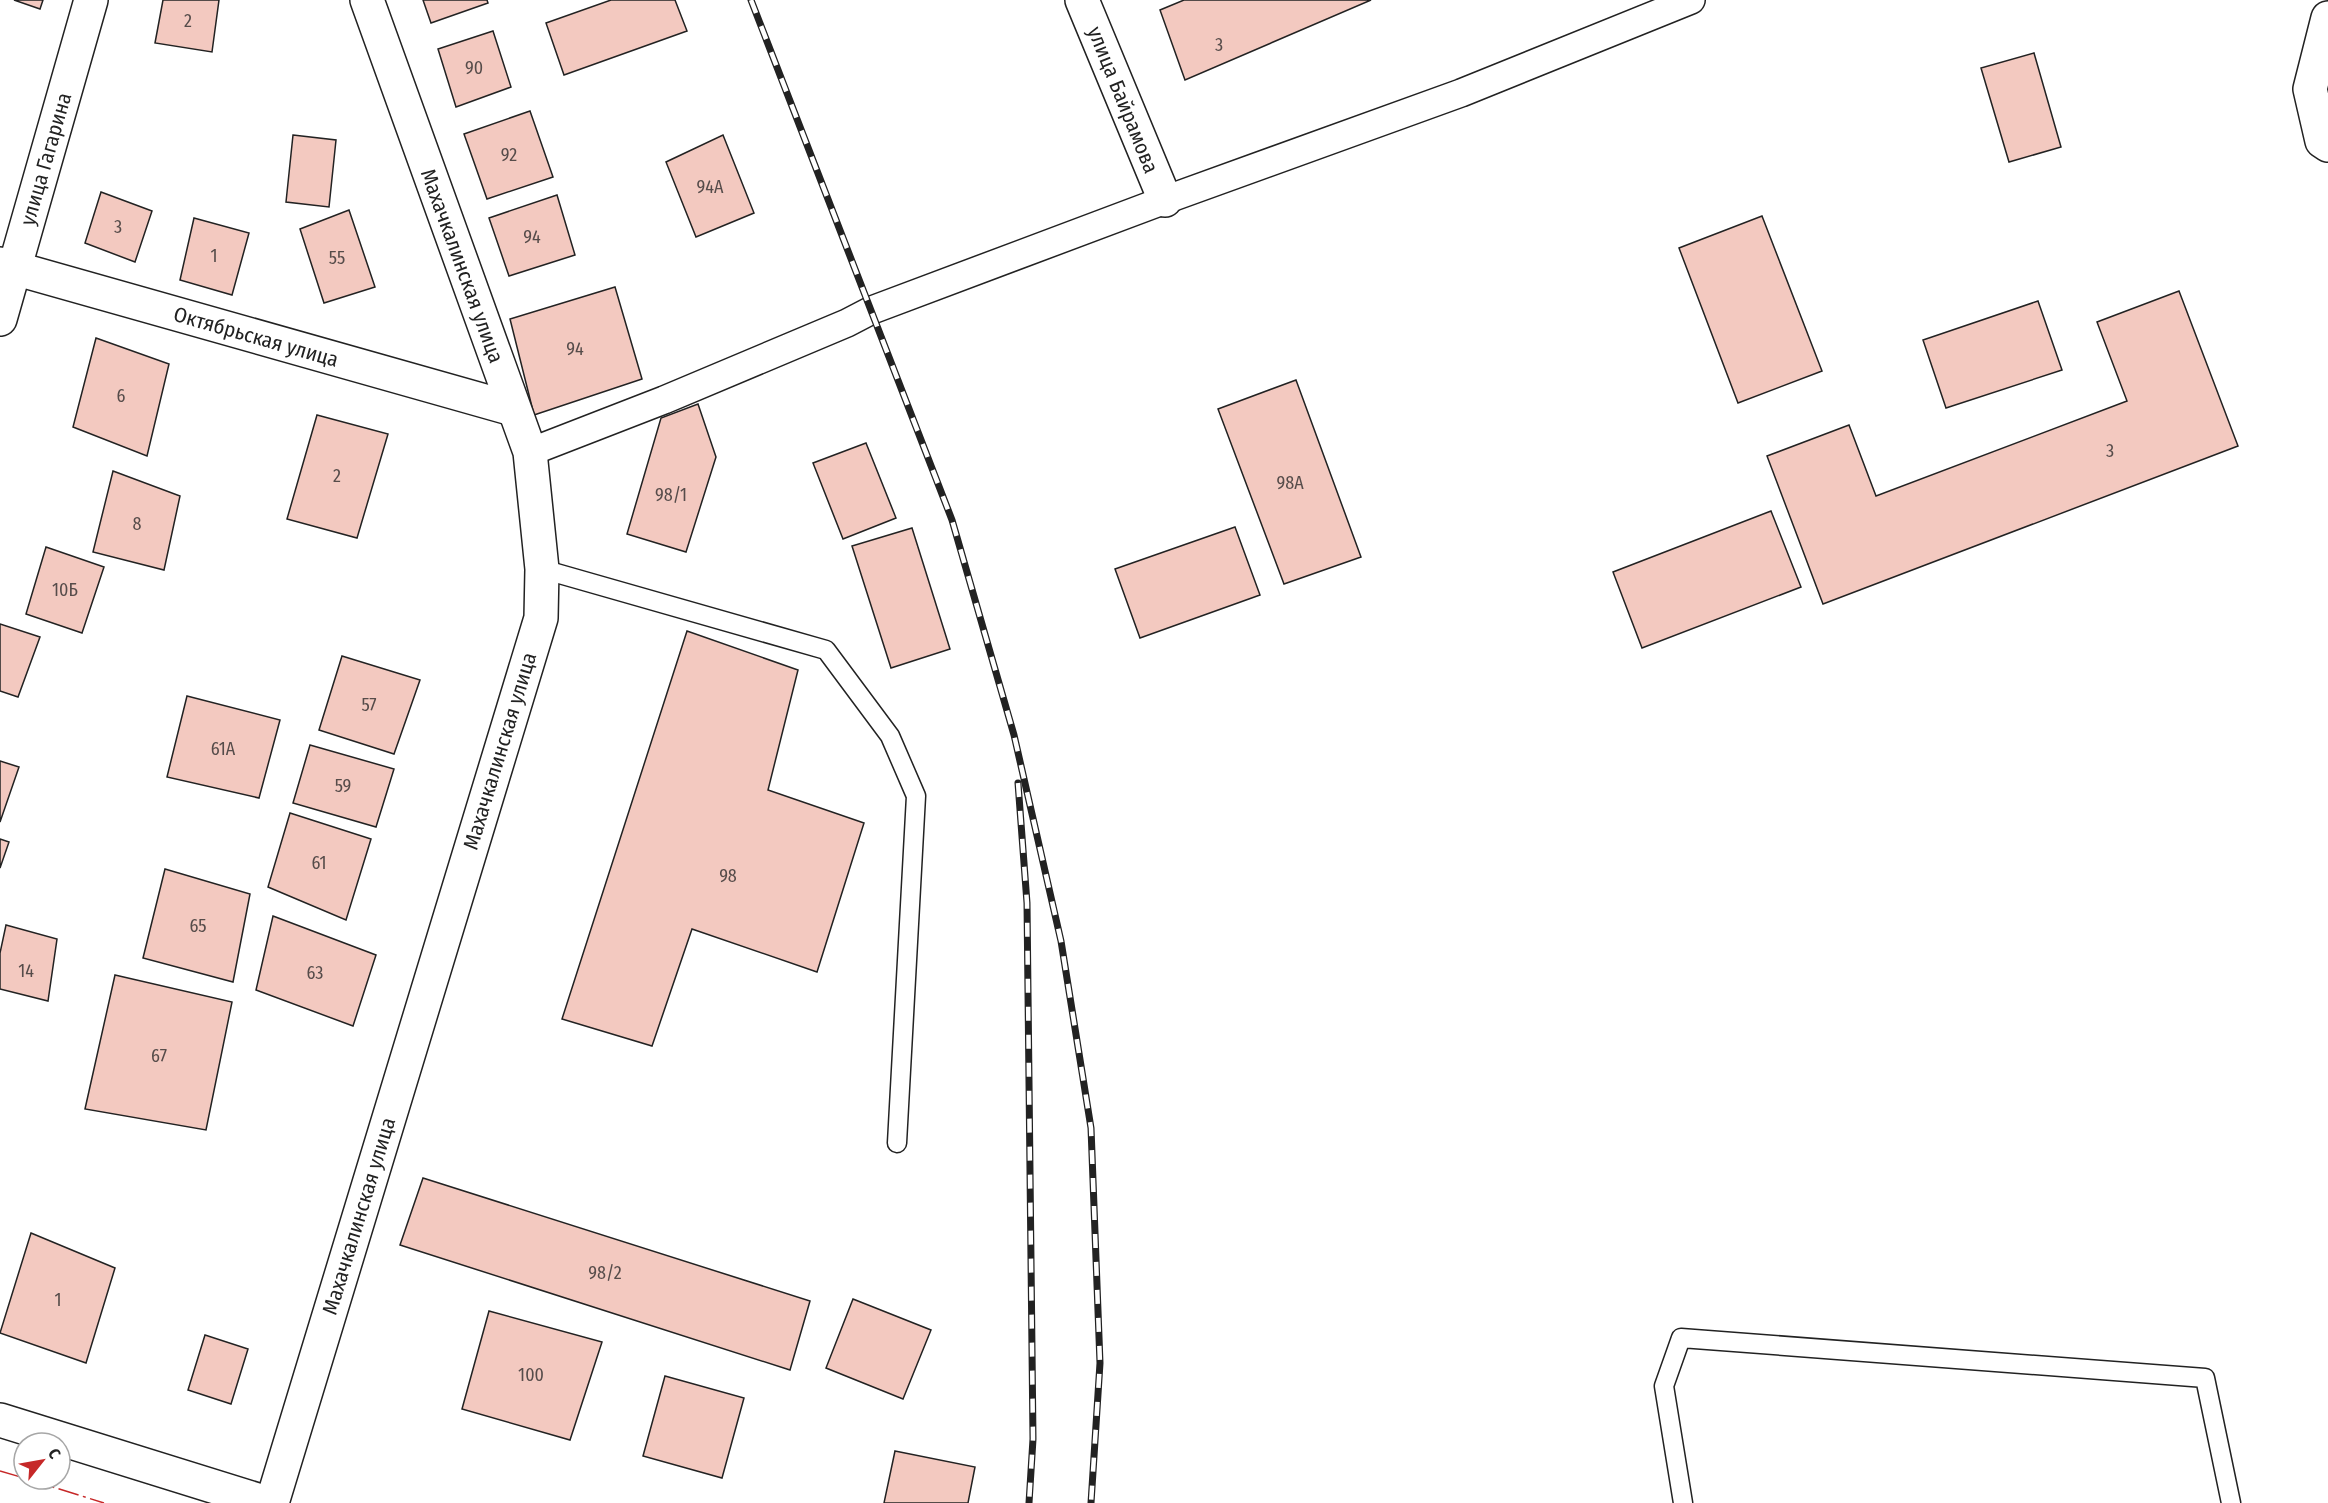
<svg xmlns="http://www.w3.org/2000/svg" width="2328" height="1503" viewBox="0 0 2328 1503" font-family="'Fira Sans Condensed',sans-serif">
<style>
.building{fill:#f3c9c0;stroke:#222;stroke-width:1.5}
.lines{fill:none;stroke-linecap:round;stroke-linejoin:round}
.service-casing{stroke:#222;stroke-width:21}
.pedestrian-casing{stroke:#222;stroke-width:30}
.minor-casing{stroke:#222;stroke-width:36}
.service{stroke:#fff;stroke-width:18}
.pedestrian{stroke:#fff;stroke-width:27}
.minor{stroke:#fff;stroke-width:33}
.rail-casing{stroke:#222;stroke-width:7}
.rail{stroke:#fff;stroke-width:4.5;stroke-dasharray:14;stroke-linecap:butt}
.power{stroke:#c62828;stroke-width:1.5;stroke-dasharray:21 4.5 3 4.5;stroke-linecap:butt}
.labels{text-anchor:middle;stroke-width:4.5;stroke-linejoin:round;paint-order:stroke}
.number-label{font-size:18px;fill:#564c4a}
.street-label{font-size:21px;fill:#222;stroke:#fff}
</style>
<rect width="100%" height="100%" fill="#fff"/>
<!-- building -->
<g class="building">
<path d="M14,0H43L40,9Z"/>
<path d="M163,0H219L212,52L155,43Z"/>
<path d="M423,0H487L488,3L431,23Z"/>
<path d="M611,0H675L687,31L564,75L546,23Z"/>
<path d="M1184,0H1371L1185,80L1160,10Z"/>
<path d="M493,31L511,87L456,107L438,49Z"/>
<path d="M2034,53L2061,147L2009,162L1981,68Z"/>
<path d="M530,111L553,177L487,199L464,134Z"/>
<path d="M293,135L336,140L329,207L286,202Z"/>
<path d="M723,135L754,213L696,237L666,162Z"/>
<path d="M101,192L152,211L135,262L85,243Z"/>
<path d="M557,195L575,255L509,276L489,218Z"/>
<path d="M349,210L375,287L324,303L300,229Z"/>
<path d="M1762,216L1822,371L1738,403L1679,248Z"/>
<path d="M194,218L249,233L232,295L180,280Z"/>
<path d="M615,287L642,379L534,415L510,319Z"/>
<path d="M2179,291L2238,446L1823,604L1767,456L1849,425L1876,496L2127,401L2097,322Z"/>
<path d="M2038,301L2062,370L1946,408L1923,340Z"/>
<path d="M96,338L169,364L147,456L73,427Z"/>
<path d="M1296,380L1361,557L1284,584L1218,409Z"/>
<path d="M698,404L716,457L686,552L627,534L661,418Z"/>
<path d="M317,415L388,434L357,538L287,519Z"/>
<path d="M866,443L896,518L843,539L813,463Z"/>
<path d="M113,471L180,496L164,570L93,552Z"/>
<path d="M1771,511L1801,587L1642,648L1613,572Z"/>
<path d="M1235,527L1260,595L1140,638L1115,569Z"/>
<path d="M912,528L950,649L891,668L852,546Z"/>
<path d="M46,547L104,567L82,633L26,614Z"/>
<path d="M0,624L40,637L18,697L0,691Z"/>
<path d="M687,631L798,670L768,790L864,823L817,972L692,929L652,1046L562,1019Z"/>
<path d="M342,656L420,680L394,754L319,730Z"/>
<path d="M187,696L280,720L259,798L167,777Z"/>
<path d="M310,745L394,769L376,827L293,803Z"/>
<path d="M0,761L19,767L0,822Z"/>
<path d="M290,813L371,839L346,920L268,887Z"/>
<path d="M0,839L9,842L0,868Z"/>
<path d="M165,869L250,894L233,982L143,958Z"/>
<path d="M273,916L376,955L353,1026L256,990Z"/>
<path d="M6,925L57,939L48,1001L0,989V953Z"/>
<path d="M115,975L232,1002L206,1130L85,1109Z"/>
<path d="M423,1178L810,1301L790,1370L400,1245Z"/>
<path d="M31,1233L115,1268L86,1363L0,1333Z"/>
<path d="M853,1299L931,1330L903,1399L826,1368Z"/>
<path d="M489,1311L602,1342L570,1440L462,1409Z"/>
<path d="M205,1335L248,1349L231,1404L188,1390Z"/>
<path d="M665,1376L744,1398L722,1478L643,1456Z"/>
<path d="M895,1451L975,1467L968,1503H884Z"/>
</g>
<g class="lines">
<!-- service casing -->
<g class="service-casing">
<g id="service">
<path d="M542,569L826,650L890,736L916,796L897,1143"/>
<path d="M1683,1503L1664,1386L1681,1338L2205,1378L2231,1503"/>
</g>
</g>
<!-- pedestrian casing -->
<g class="pedestrian-casing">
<path id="pedestrian" d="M530,452L664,400L847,323L872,310L1165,200L1461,93L1691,0"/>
</g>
<!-- minor casing -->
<g class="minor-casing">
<g id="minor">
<path d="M1082,0L1165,200"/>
<path d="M2328,18L2310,89L2322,141L2328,145"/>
<path d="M0,264L513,409"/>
<path d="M0,319L91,0"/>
<path d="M0,1420L267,1503"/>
<path d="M272,1503L541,618L542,569L530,452L367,0"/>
</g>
</g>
<!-- service -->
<use href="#service" class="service"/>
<!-- pedestrian -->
<use href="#pedestrian" class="pedestrian"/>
<!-- minor -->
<use href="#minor" class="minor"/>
<!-- rail casing -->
<g class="rail-casing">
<g id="rail">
<path d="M751,0L952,520L1014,735L1061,941L1091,1128L1100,1363L1091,1503"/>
<path d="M1018,783L1027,903L1033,1439L1029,1503"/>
</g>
</g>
<!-- rail -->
<use href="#rail" class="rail"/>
<!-- power -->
<g class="power">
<path d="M0,1471L24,1478"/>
<path d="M27,1479L104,1503"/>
</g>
</g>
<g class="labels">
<!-- number labels -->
<g class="number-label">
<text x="188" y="27">2</text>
<text x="1219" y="51">3</text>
<text x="474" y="74">90</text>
<text x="509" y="161">92</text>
<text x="710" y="193">94А</text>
<text x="118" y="233">3</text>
<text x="532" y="243">94</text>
<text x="214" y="262">1</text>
<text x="337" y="264">55</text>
<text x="575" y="355">94</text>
<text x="121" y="402">6</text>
<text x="2110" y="457">3</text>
<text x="337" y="482">2</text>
<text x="1290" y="489">98А</text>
<text x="671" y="501">98/1</text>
<text x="137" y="530">8</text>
<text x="65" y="596">10Б</text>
<text x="369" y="711">57</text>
<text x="223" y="755">61А</text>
<text x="343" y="792">59</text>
<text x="319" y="869">61</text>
<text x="728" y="882">98</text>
<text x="198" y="932">65</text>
<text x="26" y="977">14</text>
<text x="315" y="979">63</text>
<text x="159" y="1062">67</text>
<text x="605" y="1279">98/2</text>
<text x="58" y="1306">1</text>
<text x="531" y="1381">100</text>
</g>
<!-- street labels -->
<g class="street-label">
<text transform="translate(1123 100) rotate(68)" y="7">улица Байрамова</text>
<text transform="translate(46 159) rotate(-74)" y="7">улица Гагарина</text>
<text transform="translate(462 266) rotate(70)" y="7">Махачкалинская улица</text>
<text transform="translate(256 337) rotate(16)" y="7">Октябрьская улица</text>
<text transform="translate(500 751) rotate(-73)" y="7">Махачкалинская улица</text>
<text transform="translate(359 1216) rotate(-73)" y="7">Махачкалинская улица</text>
</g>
</g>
<!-- north arrow -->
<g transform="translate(42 1461) rotate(59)"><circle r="28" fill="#ffffff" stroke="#a7a7a7" stroke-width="1.5"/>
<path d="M0-4.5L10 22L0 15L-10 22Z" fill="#c62828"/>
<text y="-9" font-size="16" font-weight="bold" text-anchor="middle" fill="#222222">С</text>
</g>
</svg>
